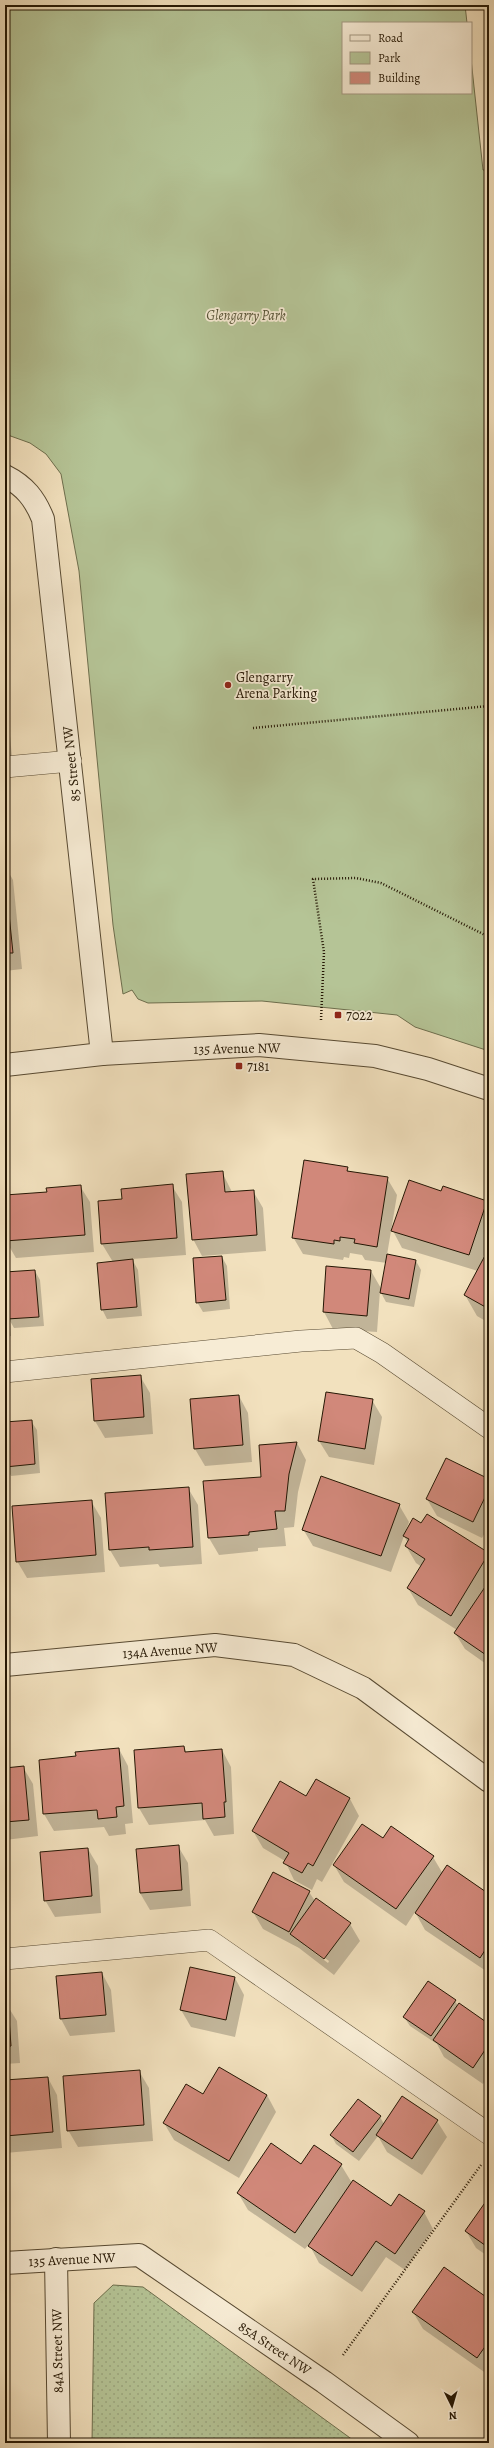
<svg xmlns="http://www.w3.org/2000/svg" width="494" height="2448" viewBox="0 0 494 2448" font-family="Alegreya,serif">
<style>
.grass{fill:url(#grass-dots);stroke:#6d6e4d}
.park{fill:#b5c496;stroke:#6d6e4d}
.shadow{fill:#0003;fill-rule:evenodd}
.building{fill:#d1887a;stroke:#251704}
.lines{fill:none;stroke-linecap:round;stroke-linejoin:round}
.service-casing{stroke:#584a32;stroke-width:22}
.minor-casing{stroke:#584a32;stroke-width:24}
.tertiary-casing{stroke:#584a32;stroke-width:24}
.path{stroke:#251704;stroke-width:2.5;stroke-dasharray:1 2;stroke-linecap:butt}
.service{stroke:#f7ecd5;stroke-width:21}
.minor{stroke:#f7ecd5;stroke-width:22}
.tertiary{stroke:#f7ecd5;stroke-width:22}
.poi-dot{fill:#8f2418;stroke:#f7ecd5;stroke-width:1.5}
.labels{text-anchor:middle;stroke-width:3.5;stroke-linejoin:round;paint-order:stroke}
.park-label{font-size:14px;font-style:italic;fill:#575437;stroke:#f7ecd5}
.poi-label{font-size:14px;fill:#251704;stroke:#f7ecd5;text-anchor:start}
.street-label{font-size:14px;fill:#251704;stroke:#f7ecd5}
</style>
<defs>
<pattern id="grass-dots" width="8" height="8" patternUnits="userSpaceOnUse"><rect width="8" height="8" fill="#b5c496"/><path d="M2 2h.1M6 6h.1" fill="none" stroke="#9ca880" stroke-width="1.8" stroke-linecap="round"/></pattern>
</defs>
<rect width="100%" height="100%" fill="#f2e1be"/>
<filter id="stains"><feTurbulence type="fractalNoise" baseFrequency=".005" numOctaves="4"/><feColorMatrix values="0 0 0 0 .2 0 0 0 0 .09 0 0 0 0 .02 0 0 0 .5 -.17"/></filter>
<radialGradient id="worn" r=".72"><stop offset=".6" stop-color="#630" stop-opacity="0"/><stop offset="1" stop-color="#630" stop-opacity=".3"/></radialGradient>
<!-- grass -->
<path class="grass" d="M113,2285L143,2287L357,2443H92L94,2303Z"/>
<!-- park -->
<path class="park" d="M5,5H465L467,23H343V93H471V59L483,170H489V1051L415,1027L397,1015L262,1001L148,1003L138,999L132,990L123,994L113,925L79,571L61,474L46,454L30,443L5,434Z"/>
<!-- shadow -->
<g class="shadow">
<path d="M5,717L9,724L13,769L5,770Z"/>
<path d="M5,866L13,880L22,969L5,971Z"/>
<path d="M347,1168L349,1172L387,1178L397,1195L387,1255L416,1261L421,1270L414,1307L386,1302L380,1291L377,1332L333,1329L324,1312L371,1271L382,1290L387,1263L365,1260L362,1255L350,1253L349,1258L344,1257L343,1260L303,1254L293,1237Z"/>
<path d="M222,1172L232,1192L253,1191L263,1208L266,1251L202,1256L193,1239Z"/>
<path d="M80,1186L90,1202L94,1252L16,1258L6,1241L5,1196L48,1193Z"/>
<path d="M172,1186L182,1202L186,1255L132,1259L138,1270L142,1316L107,1319L102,1309L113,1262L102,1244L99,1202L123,1200Z"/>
<path d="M442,1192L487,1202L489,1206V1240L482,1261L489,1250V1323L477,1316L465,1295L478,1271L402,1248L393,1231Z"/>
<path d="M222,1257L227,1266L230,1309L203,1312L197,1302Z"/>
<path d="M35,1271L40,1280L44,1326L14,1328L10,1321L11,1336L5,1337V1273Z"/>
<path d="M140,1376L150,1393L153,1434L105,1438L95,1421L92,1380Z"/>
<path d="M239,1396L248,1413L252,1462L205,1466L195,1449Z"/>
<path d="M372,1400L382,1417L374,1465L329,1457L319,1441Z"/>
<path d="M31,1421L37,1430L40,1473L11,1476L6,1467L5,1423Z"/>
<path d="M297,1443L306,1460L298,1492L294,1527L284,1528L286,1546L258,1548V1551L219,1555L209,1538L204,1482L262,1478Z"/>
<path d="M489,1480V1525L482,1538L437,1516L427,1499Z"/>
<path d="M188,1488L198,1505L202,1564L160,1567L158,1564L120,1567L110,1550L106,1494Z"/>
<path d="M91,1501L101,1518L105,1572L27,1578L17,1561Z"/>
<path d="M399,1505L409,1522L405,1532L421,1524L427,1515L489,1555V1666L465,1649L455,1633L457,1630L418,1605L408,1588L422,1567L416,1563L406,1546L408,1543L404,1536L391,1572L313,1546L303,1529Z"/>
<path d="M5,1533L9,1582H5Z"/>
<path d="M184,1747L187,1753L222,1750L231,1767L234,1834L214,1836L205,1820L149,1825L139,1808L135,1751Z"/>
<path d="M119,1749L128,1766L133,1823L125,1824L126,1834L109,1836L104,1827L54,1831L44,1814L77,1757Z"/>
<path d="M23,1767L33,1784L38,1836L5,1840V1769Z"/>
<path d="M316,1780L350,1799L359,1816L322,1882L317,1879L312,1890L294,1880L285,1861L263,1848L253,1831L306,1798Z"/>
<path d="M391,1827L433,1857L443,1874L489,1895V1973L425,1930L415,1912L406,1926L344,1882L334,1865L383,1839Z"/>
<path d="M178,1846L188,1863L191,1906L150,1910L140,1893L137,1850Z"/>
<path d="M88,1849L98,1866L101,1913L55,1917L45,1900Z"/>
<path d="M309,1892L315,1901L350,1924L360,1941L334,1975L299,1948L263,1929L253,1912ZM304,1943L329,1961L328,1963L304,1945Z"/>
<path d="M5,1908L7,1928L5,1929Z"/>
<path d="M102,1973L111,1990L115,2032L70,2036L61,2019L57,1977Z"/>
<path d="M235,1978L244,1995L235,2037L191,2027L181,2010Z"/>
<path d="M489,1983V1993L486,1988Z"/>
<path d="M455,2001L458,2006L489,2025V2075L483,2084L444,2057L437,2044L410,2026L404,2017Z"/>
<path d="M5,2005H7L17,2021L20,2063L5,2064Z"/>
<path d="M139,2071L149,2088L153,2141L78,2147L68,2130Z"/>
<path d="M48,2078L57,2095L62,2148L5,2153V2081Z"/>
<path d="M267,2095L276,2112L239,2178L174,2140L164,2123Z"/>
<path d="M380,2117L384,2124L437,2121L447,2137L422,2175L387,2152L378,2136L359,2161L336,2144L331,2135Z"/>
<path d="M301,2165H341L352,2183L392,2207L424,2212L433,2229L405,2270L386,2257L362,2292L319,2263L309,2244L305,2249L248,2210L238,2193Z"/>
<path d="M489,2199V2257L476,2248L466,2231Z"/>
<path d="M489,2300V2371L487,2374L423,2329L413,2312Z"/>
</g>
<!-- building -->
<g class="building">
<path d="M5,875L13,953H5Z"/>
<path d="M304,1160L348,1167L347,1171L388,1177L377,1247L354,1243L355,1239L340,1237V1241L334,1240V1244L292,1238Z"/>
<path d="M223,1171L225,1192L254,1190L257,1235L192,1240L186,1174Z"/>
<path d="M409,1180L441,1191L443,1186L487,1201L469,1255L391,1231Z"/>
<path d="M173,1184L177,1238L101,1244L98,1201L122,1199L121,1189Z"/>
<path d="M81,1185L85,1235L5,1241V1195L47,1192L46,1188Z"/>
<path d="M489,1248V1309L464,1295Z"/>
<path d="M387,1254L416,1260L409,1299L380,1293Z"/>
<path d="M222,1256L226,1300L196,1303L193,1258Z"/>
<path d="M133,1259L137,1307L101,1310L97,1263Z"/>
<path d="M326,1266L371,1270L367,1316L323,1312Z"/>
<path d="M35,1270L39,1317L7,1319L5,1272Z"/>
<path d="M141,1375L144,1417L94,1421L91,1379Z"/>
<path d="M326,1392L373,1399L365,1449L318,1441Z"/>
<path d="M239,1395L243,1445L194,1449L190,1399Z"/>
<path d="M32,1420L35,1464L5,1467V1422Z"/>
<path d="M297,1442L289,1474L285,1511H275L277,1529L249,1532V1535L208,1538L203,1481L261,1477L259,1445Z"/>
<path d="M446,1458L489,1479V1489L473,1522L426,1499Z"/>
<path d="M321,1476L400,1504L381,1556L302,1530Z"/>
<path d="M189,1487L193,1547L149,1550V1547L109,1550L105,1493Z"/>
<path d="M92,1500L96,1555L16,1562L12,1506Z"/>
<path d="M427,1514L489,1553L451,1616L407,1588L425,1559L405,1546L409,1539L403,1536L413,1518L421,1523Z"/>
<path d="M487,1584L489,1585V1657L454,1633Z"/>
<path d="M184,1746L185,1752L222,1749L226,1802H224L225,1817L203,1819L202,1803L138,1808L134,1750Z"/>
<path d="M119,1748L124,1806L116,1807L117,1817L98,1819L97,1810L43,1814L39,1760L76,1756L75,1752Z"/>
<path d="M24,1766L29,1820L5,1822V1768Z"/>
<path d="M316,1779L350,1798L313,1866L308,1863L302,1873L283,1863L289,1853L252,1831L280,1781L306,1796Z"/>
<path d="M362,1824L383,1838L391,1826L434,1856L396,1909L333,1865Z"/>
<path d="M179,1845L182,1890L140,1893L136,1849Z"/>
<path d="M88,1848L92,1896L44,1901L40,1852Z"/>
<path d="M447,1865L489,1894V1944L480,1958L415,1913Z"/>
<path d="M273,1872L310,1891L289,1932L252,1912Z"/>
<path d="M316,1898L351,1923L324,1959L290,1934Z"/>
<path d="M190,1967L235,1977L226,2020L180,2010Z"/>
<path d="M102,1972L106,2015L60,2019L56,1976Z"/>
<path d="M428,1981L456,2000L431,2036L403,2017Z"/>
<path d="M459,2003L489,2024V2044L473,2068L433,2040Z"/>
<path d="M5,2004H8L11,2046L5,2047Z"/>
<path d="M219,2067L267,2095L229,2161L163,2123L186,2084L203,2094Z"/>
<path d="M140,2070L144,2125L67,2131L63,2076Z"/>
<path d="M48,2077L53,2132L5,2136V2080Z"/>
<path d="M402,2096L438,2120L412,2159L376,2135Z"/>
<path d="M358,2099L381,2116L353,2152L330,2135Z"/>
<path d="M271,2143L301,2164L314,2145L342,2164L295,2233L237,2193Z"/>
<path d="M353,2180L391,2206L399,2194L425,2211L395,2254L376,2241L352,2276L308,2246Z"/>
<path d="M489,2197V2248L465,2231Z"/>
<path d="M444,2267L489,2299V2341L477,2358L412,2312Z"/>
</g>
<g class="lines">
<!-- service casing -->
<g class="service-casing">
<g id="service">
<path d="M5,767L71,761"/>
<path d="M5,1372L301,1341L356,1338L382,1353L489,1428"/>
<path d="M5,1959L209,1940L489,2134"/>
</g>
</g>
<!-- minor casing -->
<g class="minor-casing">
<g id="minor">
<path d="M5,476C25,486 35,499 43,519L102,1054"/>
<path d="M5,1665L215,1645L294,1655L363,1688L489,1781"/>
<path d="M56,2259L59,2443"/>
<path d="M5,2263L139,2255L324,2382L408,2443"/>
</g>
</g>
<!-- tertiary casing -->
<g class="tertiary-casing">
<path id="tertiary" d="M5,1065L102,1054L259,1045L375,1056L428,1069L489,1089"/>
</g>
<!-- path -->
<g class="path">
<path d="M253,728L489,706"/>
<path d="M321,1020L324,952L313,879L356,878L381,883L489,937"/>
<path d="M343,2355L481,2165"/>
</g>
<!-- service -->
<use href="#service" class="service"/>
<!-- minor -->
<use href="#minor" class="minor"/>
<!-- tertiary -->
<use href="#tertiary" class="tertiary"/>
</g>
<!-- markers -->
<g class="poi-dot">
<circle cx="228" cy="685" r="4"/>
<rect x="334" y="1011" width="8" height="8" rx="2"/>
<rect x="235" y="1062" width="8" height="8" rx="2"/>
</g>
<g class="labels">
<!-- park labels -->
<g class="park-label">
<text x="246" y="320">Glengarry Park</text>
</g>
<!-- poi labels -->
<g class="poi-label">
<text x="236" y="682">Glengarry<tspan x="236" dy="16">Arena Parking</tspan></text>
<text x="346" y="1020">7022</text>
<text x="247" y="1071">7181</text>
</g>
<!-- street labels -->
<g class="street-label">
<text transform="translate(71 764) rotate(-96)" y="5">85 Street NW</text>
<text transform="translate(237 1048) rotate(-1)" y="5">135 Avenue NW</text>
<text transform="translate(170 1650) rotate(-4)" y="5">134A Avenue NW</text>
<text transform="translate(72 2259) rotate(-3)" y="5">135 Avenue NW</text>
<text transform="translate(275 2348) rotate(34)" y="5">85A Street NW</text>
<text transform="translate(57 2351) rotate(-91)" y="5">84A Street NW</text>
</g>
</g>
<!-- margin -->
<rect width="494" height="2448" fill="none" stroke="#f2e1be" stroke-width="20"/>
<rect x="6" y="6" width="482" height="2436" fill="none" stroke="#251704" stroke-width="2"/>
<rect x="10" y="10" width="474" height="2428" fill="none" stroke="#251704"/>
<!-- legend -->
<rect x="342" y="22" width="130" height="72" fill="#f7ecd5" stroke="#a39781"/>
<rect x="350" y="35" width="20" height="6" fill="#f7ecd5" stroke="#a39781"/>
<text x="378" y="42" font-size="12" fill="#251704">Road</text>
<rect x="350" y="52" width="20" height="12" fill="#b5c496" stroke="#a39781"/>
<text x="378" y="62" font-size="12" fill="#251704">Park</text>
<rect x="350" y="72" width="20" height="12" fill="#d1887a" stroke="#a39781"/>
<text x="378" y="82" font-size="12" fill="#251704">Building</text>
<!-- north arrow -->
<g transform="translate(452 2406) rotate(175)" stroke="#f7ecd5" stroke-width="3" paint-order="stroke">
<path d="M0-3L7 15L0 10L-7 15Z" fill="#251704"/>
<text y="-6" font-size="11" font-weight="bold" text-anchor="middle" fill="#251704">N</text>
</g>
<rect width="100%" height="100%" filter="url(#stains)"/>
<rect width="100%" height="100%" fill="url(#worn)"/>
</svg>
